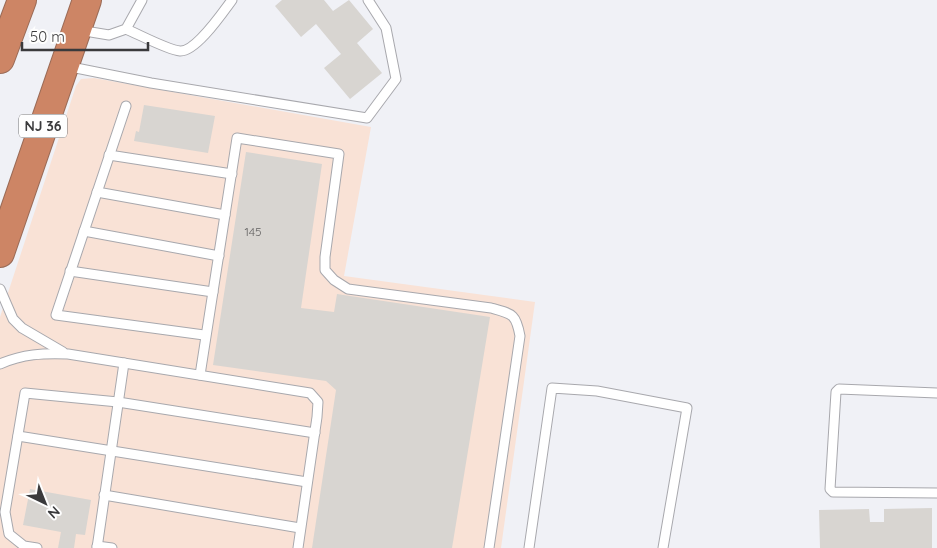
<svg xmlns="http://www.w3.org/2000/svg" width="937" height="548" viewBox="0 0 937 548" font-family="Quicksand,sans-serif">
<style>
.commercial{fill:#f9e2d6}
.building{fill:#d8d5d1}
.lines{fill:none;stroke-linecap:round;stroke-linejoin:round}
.lane-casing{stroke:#a8a8ad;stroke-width:11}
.highway-casing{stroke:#9a6b57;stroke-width:30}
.lane{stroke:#fff;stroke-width:9}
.highway{stroke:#cd8565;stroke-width:28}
.labels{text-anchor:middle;stroke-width:5;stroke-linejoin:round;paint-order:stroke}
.number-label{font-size:12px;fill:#626161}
.shield{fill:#fefefe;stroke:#757576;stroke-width:1}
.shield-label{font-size:14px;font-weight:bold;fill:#3a3a3c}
</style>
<rect width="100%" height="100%" fill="#f0f1f6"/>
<!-- commercial -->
<path class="commercial" d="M94,78L371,127L344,276L535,302L501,548H0V317L76,86L81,79Z"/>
<!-- building -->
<g class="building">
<path d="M282,0H324L333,11L349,0L373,29L357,43L382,73L350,99L324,68L341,54L316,24L301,37L275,6Z"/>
<path d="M144,105L215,116L208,153L134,141L136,131L139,132Z"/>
<path d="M246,152L322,164L301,308L334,312L337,294L490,317L452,548H312L336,390L326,381L213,365Z"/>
<path d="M30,489L91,500L85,535L76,534L74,548H58L61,532L23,525Z"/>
<path d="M932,508V548H820L819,510L869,509L870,522H884V509Z"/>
</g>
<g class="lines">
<!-- lane casing -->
<g class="lane-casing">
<g id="lane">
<path d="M126,29C138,34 168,50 180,51C196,52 223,12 232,0"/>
<path d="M79,30L109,35L126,29L142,0"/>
<path d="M66,66L151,83L367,118L396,79L386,28L368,0"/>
<path d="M126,106L56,315L204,335"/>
<path d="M109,155L232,174"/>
<path d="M97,192L225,215"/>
<path d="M84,231L219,256"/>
<path d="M70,271L213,292"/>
<path d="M0,289L13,319L22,328L63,352"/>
<path d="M0,364C23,354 43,353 68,354L310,393L318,402L317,417L298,548"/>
<path d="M200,375L237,138L339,154L325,257V270L334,280L348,289L491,308C513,314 516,314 520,336L489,548"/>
<path d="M937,393L839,389L836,392L830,489L833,492L937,493"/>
<path d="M18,436L307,482"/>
<path d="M104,495L300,528"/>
<path d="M97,546L112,548"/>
<path d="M37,548L24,546L9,534L5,512L25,393L118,402L315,433"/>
<path d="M97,548L124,363"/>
<path d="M529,548L552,388L597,391L687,408L663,548"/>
</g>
</g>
<!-- highway casing -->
<g class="highway-casing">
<g id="highway">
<path d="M0,59L22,0"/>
<path d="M0,253L87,0"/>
</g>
</g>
<!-- lane -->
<use href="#lane" class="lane"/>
<!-- highway -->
<use href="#highway" class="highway"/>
</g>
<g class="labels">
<!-- number labels -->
<g class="number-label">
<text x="253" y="236">145</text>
</g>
<!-- shield labels -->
<rect class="shield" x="19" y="114.5" width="48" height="23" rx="4"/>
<g class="shield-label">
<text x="43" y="131">NJ 36</text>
</g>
</g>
<!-- north arrow -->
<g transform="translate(45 503) rotate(137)" stroke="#fefefe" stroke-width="4" paint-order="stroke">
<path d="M0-4L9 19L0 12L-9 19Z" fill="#3a3a3c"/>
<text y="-8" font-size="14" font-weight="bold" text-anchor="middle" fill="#3a3a3c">N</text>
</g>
<!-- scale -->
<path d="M22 42v8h126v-8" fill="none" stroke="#3a3a3c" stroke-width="2.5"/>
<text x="30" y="42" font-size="15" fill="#3a3a3c" stroke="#fefefe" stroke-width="4" paint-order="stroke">50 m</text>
</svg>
